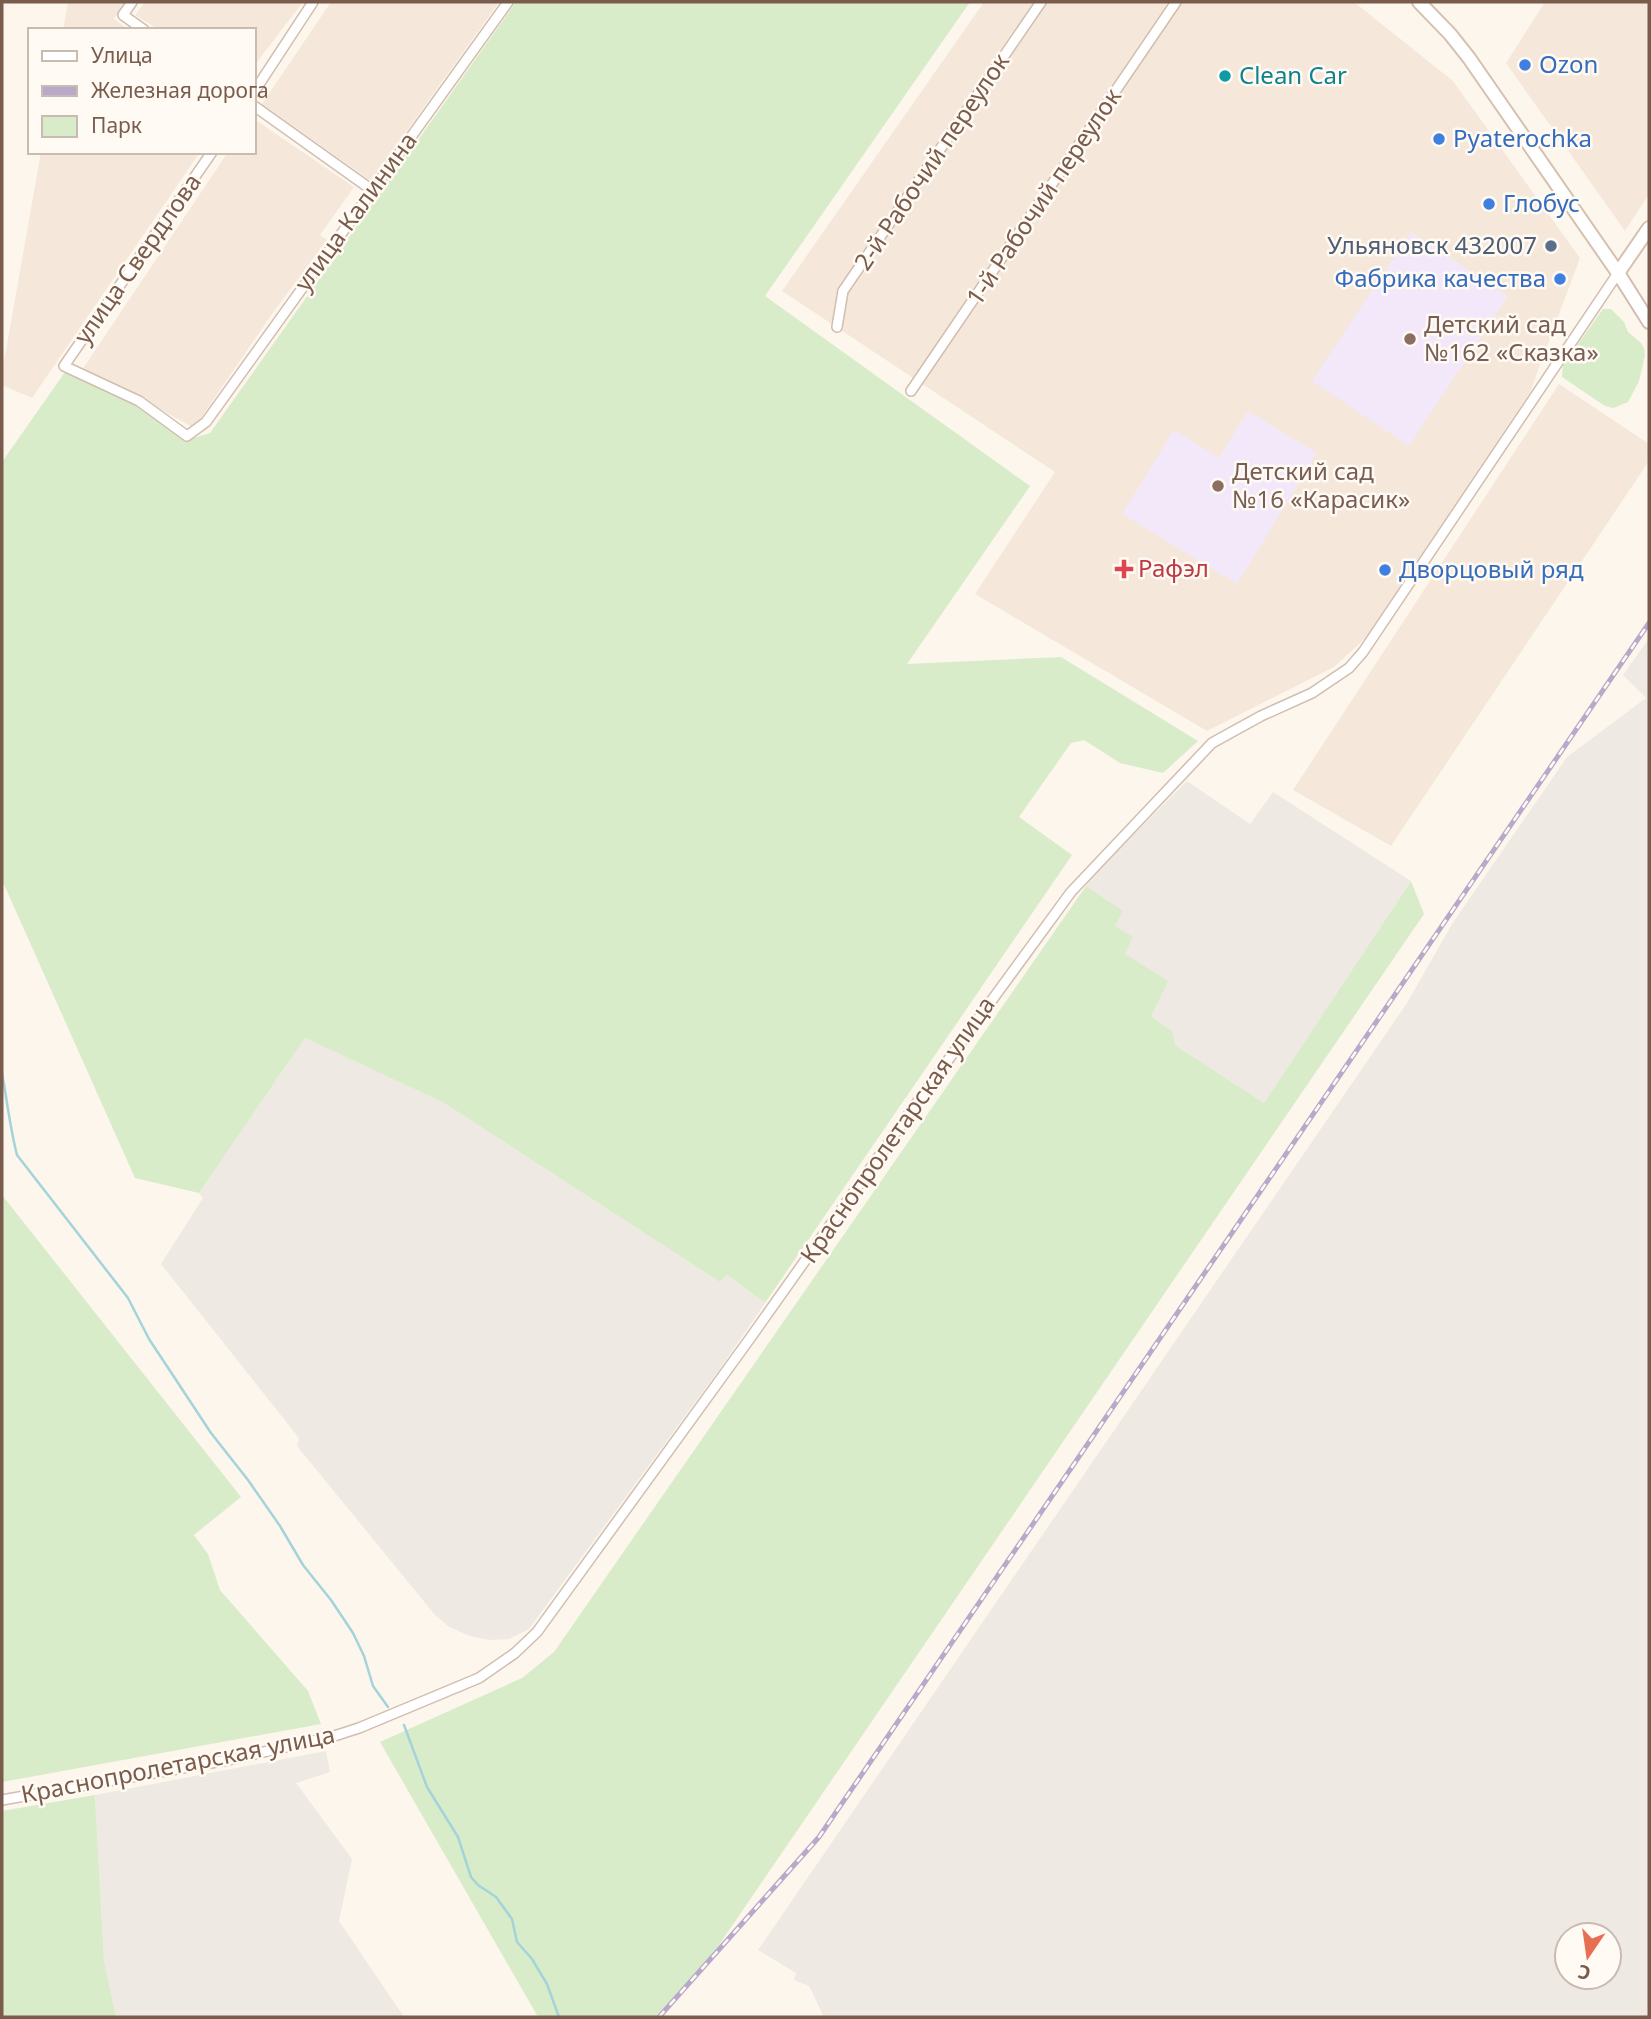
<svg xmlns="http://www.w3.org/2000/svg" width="1651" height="2019" viewBox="0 0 1651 2019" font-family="'Noto Sans',sans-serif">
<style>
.residential{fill:#f5e8da}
.industrial{fill:#efe9e4;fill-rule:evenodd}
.education{fill:#f3e8fa}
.green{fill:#d8ecc9}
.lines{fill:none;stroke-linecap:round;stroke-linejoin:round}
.stream{stroke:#a5d3da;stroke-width:2.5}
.minor-casing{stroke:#d1beb0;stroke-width:12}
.tertiary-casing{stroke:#d1beb0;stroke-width:16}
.secondary-casing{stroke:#d6c0b0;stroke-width:16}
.minor{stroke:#fff;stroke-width:9}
.tertiary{stroke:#fff;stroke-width:12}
.secondary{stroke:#fff;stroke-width:12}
.rail-casing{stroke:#b9a8c9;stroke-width:5}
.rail{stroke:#fffaf3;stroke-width:2.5;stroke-dasharray:8;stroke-linecap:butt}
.shop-dot{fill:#3f7fe0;stroke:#fffaf3;stroke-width:2.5}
.culture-dot{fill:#0f9aa8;stroke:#fffaf3;stroke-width:2.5}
.service-dot{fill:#5c6f8a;stroke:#fffaf3;stroke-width:2.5}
.education-dot{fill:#8d6e63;stroke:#fffaf3;stroke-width:2.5}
.health-dot{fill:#e0444e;stroke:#fffaf3;stroke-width:2.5}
.labels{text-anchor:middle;stroke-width:5;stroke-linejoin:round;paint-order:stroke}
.shop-label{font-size:24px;fill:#366cbe;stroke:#fffaf3;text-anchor:start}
.culture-label{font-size:24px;fill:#0d838f;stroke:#fffaf3;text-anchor:start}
.street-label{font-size:24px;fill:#7a5c4d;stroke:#fffaf3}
.service-label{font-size:24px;fill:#4e5e75;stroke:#fffaf3;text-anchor:end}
.education-label{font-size:24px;fill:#785e54;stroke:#fffaf3;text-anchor:start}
.health-label{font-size:24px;fill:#be3a42;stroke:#fffaf3;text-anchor:start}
</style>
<rect width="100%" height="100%" fill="#fdf6ec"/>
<!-- residential -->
<g class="residential">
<path d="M68,2H125L114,19L129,30H63Z"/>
<path d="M145,2H303L254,66V30H159L135,15Z"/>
<path d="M331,2H499L371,181L262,104Z"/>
<path d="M984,2H1354L1453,81L1580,258L1530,392L1371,633L1334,667L1207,731L975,594L1055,472L782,291Z"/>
<path d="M1545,2H1649V194L1625,231L1506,63Z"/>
<path d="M254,119L354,187L320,235L327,240L272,314L194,428L136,396L82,370L228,152H254Z"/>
<path d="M41,152H200L32,398L2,385V373Z"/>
<path d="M1559,384L1649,444V461L1391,846L1293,790Z"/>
</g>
<!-- industrial -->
<g class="industrial">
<path d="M1649,638V2017H824L809,1986L794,1980L796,1973L758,1950L1407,1003L1452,924L1567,757L1646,698L1623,675ZM1567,1935H1609V1977H1567Z"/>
<path d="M1187,781L1250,824L1273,792L1411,881L1264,1103L1175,1045L1173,1032L1150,1016L1115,926L1122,911L1086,886L1097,871Z"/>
<path d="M305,1038L444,1103L720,1282L727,1275L765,1303L721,1367L529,1629L509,1639L489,1640L470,1636L449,1627L435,1615L297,1446L299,1438L161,1264L203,1198L199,1193Z"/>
<path d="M326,1751L330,1772L296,1783L352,1859L339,1921L404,2017H116L104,1960L95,1795Z"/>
</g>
<!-- education -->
<g class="education">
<path d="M1411,232L1508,296L1409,446L1312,381Z"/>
<path d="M1248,411L1317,453L1237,584L1122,514L1174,430L1219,458Z"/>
</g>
<!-- green -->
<g class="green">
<path d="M516,2H970L765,296L1030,486L907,664L1061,657L1198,741L1163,773L1120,763L1084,740L1071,743L1019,817L1072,855L765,1303L727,1275L720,1282L444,1103L305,1038L199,1193L135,1178L2,880V462L65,372L137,404L187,440L210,433Z"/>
<path d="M1603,309H1611L1624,322L1628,332L1641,343L1644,348L1645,355L1639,381L1628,402L1613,408L1605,406L1562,377L1563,365Z"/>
<path d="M1411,881L1424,914L710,1958L655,2017H538L380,1742L522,1678L554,1652L1086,886L1123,911L1115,926L1133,937L1125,954L1168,981L1151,1016L1173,1032L1175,1045L1264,1103Z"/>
<path d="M2,1195L241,1497L194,1535L208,1554L220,1590L308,1691L321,1724L2,1782Z"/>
<path d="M95,1795L104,1960L116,2017H2V1811Z"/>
</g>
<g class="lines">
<!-- stream -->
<g class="stream">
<path d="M2,1073C7,1100 10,1128 17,1155L128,1298L149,1339L211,1433L248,1480L280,1526L303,1565L331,1600L353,1633L364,1656L373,1686L388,1707"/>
<path d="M404,1725L427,1787L458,1837L471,1877L478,1885L496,1897L512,1919L517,1942L532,1959L547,1984L559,2017"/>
</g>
<!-- minor casing -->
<g class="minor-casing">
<g id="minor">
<path d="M132,2L123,15L144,30"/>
<path d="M254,92L313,2"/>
<path d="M254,106L372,190"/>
<path d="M212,152L64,366L139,401L187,436L206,422L508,2"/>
<path d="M837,327L843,291L1041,2"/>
<path d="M911,391L1176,2"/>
<path d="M2,1800L228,1760L331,1737L359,1728L479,1678L515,1653L537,1632L751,1337L916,1104L1071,892L1212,743L1261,716L1312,693L1349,668L1363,652L1618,273"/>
</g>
</g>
<!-- tertiary casing -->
<g class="tertiary-casing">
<path id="tertiary" d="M1618,273L1649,322"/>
</g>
<!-- secondary casing -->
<g class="secondary-casing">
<path id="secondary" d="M1419,2L1450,34L1469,58L1618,273L1649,228"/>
</g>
<!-- minor -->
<use href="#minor" class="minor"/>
<!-- tertiary -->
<use href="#tertiary" class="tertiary"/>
<!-- secondary -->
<use href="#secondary" class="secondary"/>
<!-- rail casing -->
<g class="rail-casing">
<path id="rail" d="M659,2017L819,1837L1649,623"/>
</g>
<!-- rail -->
<use href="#rail" class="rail"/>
</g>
<!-- markers -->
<g class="shop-dot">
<circle cx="1525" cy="65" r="7"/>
<circle cx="1439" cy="139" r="7"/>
<circle cx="1489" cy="204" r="7"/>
<circle cx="1560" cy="279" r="7"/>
<circle cx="1385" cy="570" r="7"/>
</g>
<circle class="culture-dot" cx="1225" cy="76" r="7"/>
<circle class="service-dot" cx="1551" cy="246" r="7"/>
<g class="education-dot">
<circle cx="1410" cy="339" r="7"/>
<circle cx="1218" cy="486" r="7"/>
</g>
<path class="health-dot" d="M1120.5 558.5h7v7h7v7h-7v7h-7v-7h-7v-7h7z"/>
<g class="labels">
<!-- shop labels -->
<g class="shop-label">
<text x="1539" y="73">Ozon</text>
<text x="1453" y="147">Pyaterochka</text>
<text x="1503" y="212">Глобус</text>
<text x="1546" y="287" text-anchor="end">Фабрика качества</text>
<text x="1399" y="578">Дворцовый ряд</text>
</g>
<!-- culture labels -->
<g class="culture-label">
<text x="1239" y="84">Clean Car</text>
</g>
<!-- street labels -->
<g class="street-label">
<text transform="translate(932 162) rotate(-56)" y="8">2-й Рабочий переулок</text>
<text transform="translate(1044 197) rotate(-56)" y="8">1-й Рабочий переулок</text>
<text transform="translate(356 212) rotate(-54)" y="8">улица Калинина</text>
<text transform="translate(138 259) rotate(-55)" y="8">улица Свердлова</text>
<text transform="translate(898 1130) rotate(-55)" y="8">Краснопролетарская улица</text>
<text transform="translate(178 1765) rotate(-11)" y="8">Краснопролетарская улица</text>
</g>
<!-- service labels -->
<g class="service-label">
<text x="1537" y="254">Ульяновск 432007</text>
</g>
<!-- education labels -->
<g class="education-label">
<text x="1424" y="333">Детский сад<tspan x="1424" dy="28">№162 «Сказка»</tspan></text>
<text x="1232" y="480">Детский сад<tspan x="1232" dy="28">№16 «Карасик»</tspan></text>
</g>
<!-- health labels -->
<g class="health-label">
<text x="1138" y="577">Рафэл</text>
</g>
</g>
<!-- border -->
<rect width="1651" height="2019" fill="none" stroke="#7a5c4d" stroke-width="7"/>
<!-- legend -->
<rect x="28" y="28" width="228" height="126" fill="#fffaf3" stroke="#cabbb1" stroke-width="2"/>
<rect x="42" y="51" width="35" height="10" fill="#ffffff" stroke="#cabbb1" stroke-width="2"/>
<text x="91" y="63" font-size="21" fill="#7a5c4d">Улица</text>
<rect x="42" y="86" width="35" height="10" fill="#b9a8c9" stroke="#cabbb1" stroke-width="2"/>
<text x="91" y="98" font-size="21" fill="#7a5c4d">Железная дорога</text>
<rect x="42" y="116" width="35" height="21" fill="#d8ecc9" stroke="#cabbb1" stroke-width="2"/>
<text x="91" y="133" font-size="21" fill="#7a5c4d">Парк</text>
<!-- north arrow -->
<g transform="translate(1588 1956) rotate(193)"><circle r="33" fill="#fffaf3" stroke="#cabbb1" stroke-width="2"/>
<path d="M0-5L12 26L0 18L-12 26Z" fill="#e76f51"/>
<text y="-10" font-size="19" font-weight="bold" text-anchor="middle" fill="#7a5c4d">С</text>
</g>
</svg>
